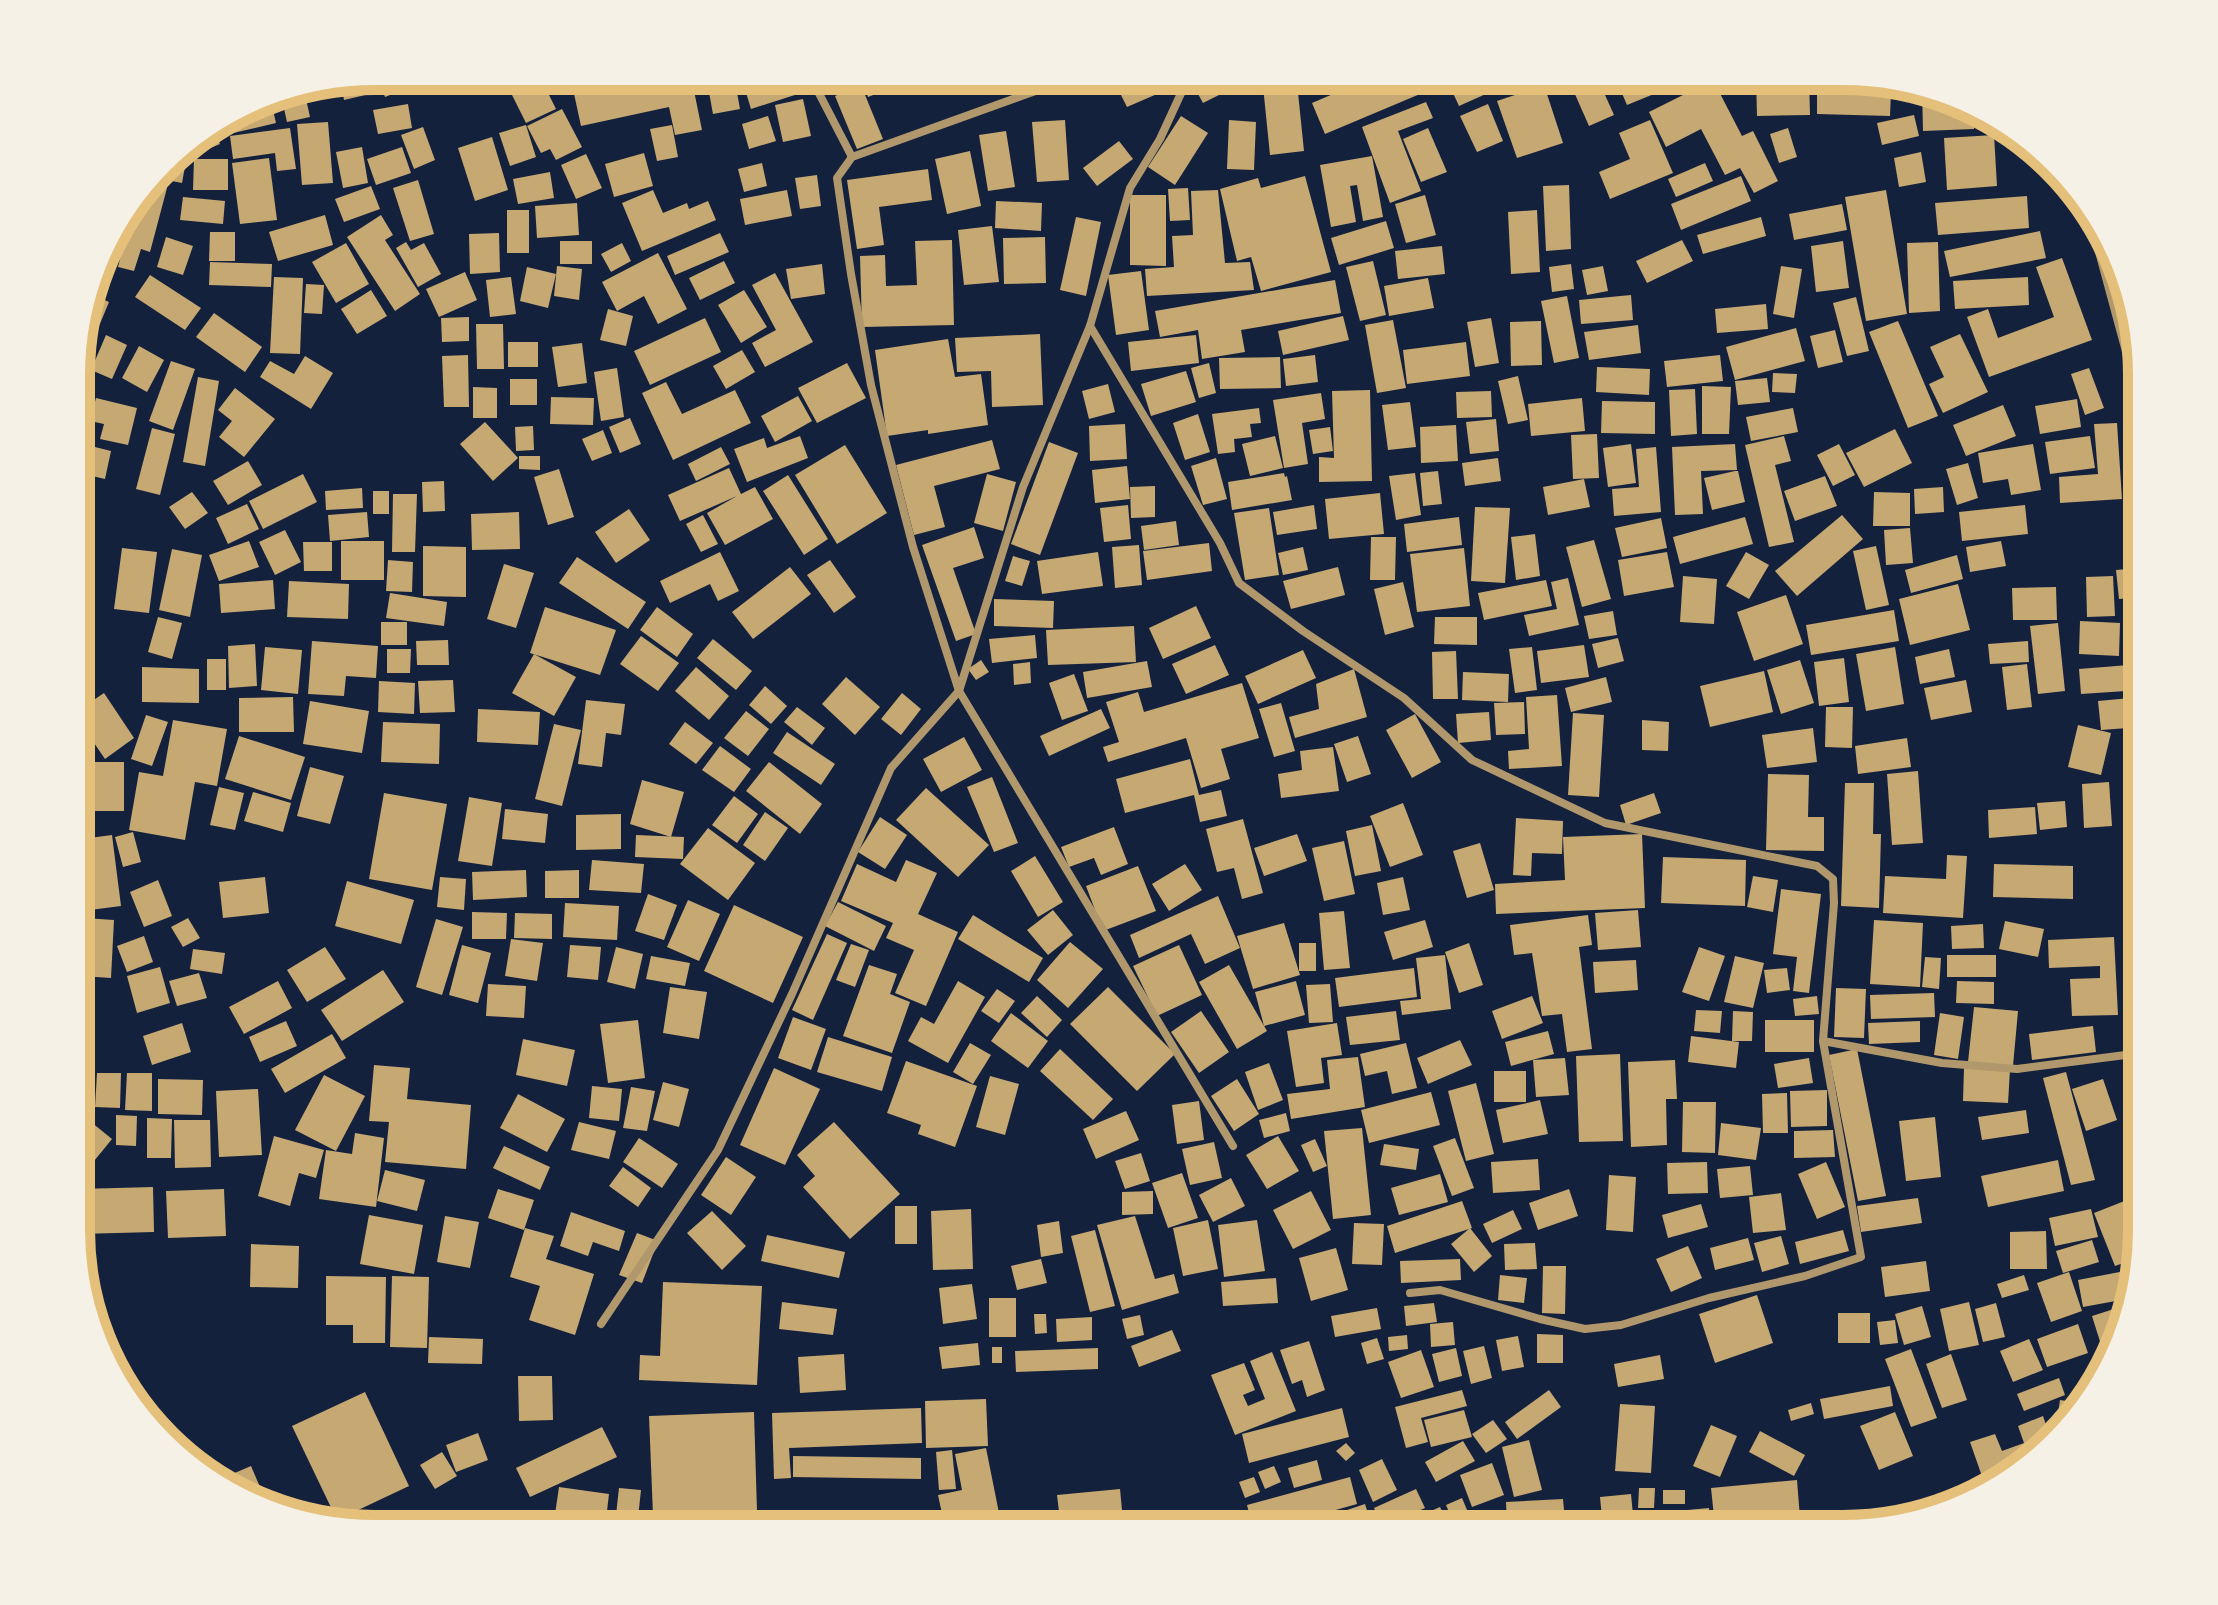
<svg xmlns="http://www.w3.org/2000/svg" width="2218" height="1605" viewBox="0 0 2218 1605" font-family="Arial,sans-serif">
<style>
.building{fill:#c6a872}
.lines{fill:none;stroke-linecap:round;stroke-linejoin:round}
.minor{stroke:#b1986c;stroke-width:8}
.rim{fill:none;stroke:#e5c07b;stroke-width:10}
</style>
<rect width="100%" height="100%" fill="#14213d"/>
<!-- building -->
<g class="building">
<path d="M377,76H439L385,97Z"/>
<path d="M479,76H506L510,85L488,95Z"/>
<path d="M634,76H691L702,130L675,135L669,107L581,126L573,89Z"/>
<path d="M706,76H734L740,109L713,114Z"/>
<path d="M741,76H793L798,94L751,109Z"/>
<path d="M860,76H905L907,82L868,97Z"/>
<path d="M997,76H1068L1069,78L1000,91Z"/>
<path d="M1131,76H1157L1164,91L1127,107L1115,83Z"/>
<path d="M1201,76H1232L1237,86L1203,103L1191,81Z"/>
<path d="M1375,76H1435L1439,86L1325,134L1312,103Z"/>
<path d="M1454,76H1526L1459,106L1447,80Z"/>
<path d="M1567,76L1597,77L1614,115L1589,126Z"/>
<path d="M371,77L374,93L344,100L341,83Z"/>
<path d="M1615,77H1678L1681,83L1627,105Z"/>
<path d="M1756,77H1809L1810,115L1757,116Z"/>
<path d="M1844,77H1862L1882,81V84L1844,83Z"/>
<path d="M541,79L556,109L526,123L511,93Z"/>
<path d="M1713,80L1742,136L1753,131L1778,181L1754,193L1740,168L1725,175L1701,129L1666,147L1649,112Z"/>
<path d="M1297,83L1304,151L1270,155L1263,86Z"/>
<path d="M861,85L883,139L857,149L835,96Z"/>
<path d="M1544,85L1563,143L1517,158L1497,101Z"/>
<path d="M1817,88L1891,91L1890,116L1817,114Z"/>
<path d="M1922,88L1940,92L1990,119L1974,120V129L1923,131Z"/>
<path d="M304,90L310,117L287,122L281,95Z"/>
<path d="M270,97L276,123L229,134L226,121L261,99Z"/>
<path d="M803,99L811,136L783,142L775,105Z"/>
<path d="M1426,102L1433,118L1398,131L1421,191L1390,203L1362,127Z"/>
<path d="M408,104L412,128L378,134L373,110Z"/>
<path d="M1488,104L1503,141L1477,152L1460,116Z"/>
<path d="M562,109L582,147L556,160L550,149L541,153L527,126Z"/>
<path d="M1914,115L1919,136L1882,145L1877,123Z"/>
<path d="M768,116L776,141L749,149L742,124Z"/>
<path d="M1181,116L1208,133L1175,185L1148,167Z"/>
<path d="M1065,120L1069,180L1037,182L1032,122Z"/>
<path d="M1229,120L1256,122L1254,170L1227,169Z"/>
<path d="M1650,120L1673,173L1610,199L1599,172L1630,159L1619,133Z"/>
<path d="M328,122L333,183L302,185L297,124Z"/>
<path d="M526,125L536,157L510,166L499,133Z"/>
<path d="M672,125L678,157L657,161L650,129Z"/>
<path d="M423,127L435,160L414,169L401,135Z"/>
<path d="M213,128L220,144L197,154L191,142Z"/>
<path d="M290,128L296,169L277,171L275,153L233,159L230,136Z"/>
<path d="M1428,128L1447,172L1421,182L1403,139Z"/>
<path d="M1788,128L1797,157L1779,163L1770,134Z"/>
<path d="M1006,131L1015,187L988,191L979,135Z"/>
<path d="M1994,135L1997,186L1947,190L1944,138Z"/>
<path d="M492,137L508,190L475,201L458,148Z"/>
<path d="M1119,141L1133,159L1097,186L1083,168Z"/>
<path d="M362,147L368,183L343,188L336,152Z"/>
<path d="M402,147L411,173L376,185L367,159Z"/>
<path d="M970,151L981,206L947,214L935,159Z"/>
<path d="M1921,152L1926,182L1899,187L1894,158Z"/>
<path d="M644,153L653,186L614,197L605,164Z"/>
<path d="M586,154L602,188L576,199L561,165Z"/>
<path d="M1372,156L1383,217L1363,221L1357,185L1350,186L1356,222L1331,227L1320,165Z"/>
<path d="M171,158L186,161L182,183L156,178Z"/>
<path d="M269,158L277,220L240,224L232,163Z"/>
<path d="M194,159H228V190H193Z"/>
<path d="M762,163L767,186L744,192L738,169Z"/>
<path d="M1705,163L1713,181L1676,197L1668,179Z"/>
<path d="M928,169L932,200L879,207L884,245L857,249L847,180Z"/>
<path d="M550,172L554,198L518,204L513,179Z"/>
<path d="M817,175L821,206L800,209L795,178Z"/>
<path d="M1305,176L1331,272L1261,291L1251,257L1237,261L1220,189L1258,178L1261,188Z"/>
<path d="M1741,176L1751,201L1681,230L1671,204Z"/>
<path d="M418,180L434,234L410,241L393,188Z"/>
<path d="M152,184L167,188L150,252L141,249L134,271L118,267L133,208Z"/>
<path d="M1569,185L1571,249L1546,251L1543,186Z"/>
<path d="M371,186L380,209L344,222L335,199Z"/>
<path d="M1188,188L1190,220L1170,221L1168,189Z"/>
<path d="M653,190L663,213L687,203L689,209L708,201L716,220L642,251L622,203Z"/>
<path d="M787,190L792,216L745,225L740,199Z"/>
<path d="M1218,190L1225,263L1250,262L1254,290L1147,296L1145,269L1174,267L1172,236L1193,235L1191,191Z"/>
<path d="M1886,190L1907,314L1866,321L1845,197Z"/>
<path d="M1130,195H1166V266L1130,265Z"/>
<path d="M1425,195L1436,235L1406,243L1395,204Z"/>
<path d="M2027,196L2029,228L1938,235L1935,203Z"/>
<path d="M183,197L225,201L223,224L180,220Z"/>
<path d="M996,201L1042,203L1041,231L995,228Z"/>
<path d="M577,203L579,235L537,238L535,206Z"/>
<path d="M1842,204L1847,230L1794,240L1789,214Z"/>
<rect x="507" y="210" width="22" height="43"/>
<path d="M1537,210L1540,272L1511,274L1508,212Z"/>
<path d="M325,215L333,245L278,261L269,232Z"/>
<path d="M381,215L393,235L385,240L420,294L395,311L347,237Z"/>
<path d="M1076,217L1101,222L1086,296L1060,290Z"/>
<path d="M1761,217L1766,236L1703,254L1697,235Z"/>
<path d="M1386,221L1394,248L1339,265L1331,238Z"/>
<path d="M992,226L999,282L964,285L958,230Z"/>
<path d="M2040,231L2046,258L1950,277L1944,251Z"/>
<path d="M210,232H235V261H209Z"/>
<path d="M499,233L500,272L470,274L469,234Z"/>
<path d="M720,233L729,252L675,275L667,256Z"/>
<path d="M166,237L193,246L183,275L157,267Z"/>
<path d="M1045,237L1046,283L1004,284L1003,238Z"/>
<path d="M952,240L954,325L862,327L860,256L885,255L886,286L917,285L915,241Z"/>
<path d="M1682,240L1693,261L1647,283L1636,261Z"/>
<rect x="560" y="241" width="32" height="23"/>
<path d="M1843,241L1849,288L1816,292L1811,246Z"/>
<path d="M406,242L411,250L424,243L441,274L418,287L396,248Z"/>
<path d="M1938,242L1940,311L1909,313L1907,243Z"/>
<path d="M346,243L369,284L336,303L312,262Z"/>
<path d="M622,243L631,261L611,272L601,254Z"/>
<path d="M1442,246L1445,274L1398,279L1395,251Z"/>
<path d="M658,253L687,309L658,324L644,296L617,311L602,282Z"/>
<path d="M2062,258L2092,340L1989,377L1967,317L1988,309L1998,338L2054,317L2036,267Z"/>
<path d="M724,261L735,283L700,300L689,278Z"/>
<path d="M1373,261L1386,315L1360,321L1346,267Z"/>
<path d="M210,262L272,264L271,287L209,285Z"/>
<path d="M822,264L825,294L791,299L786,269Z"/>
<path d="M1571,264L1574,289L1552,292L1549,267Z"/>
<path d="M557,266L582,269L579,300L554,296Z"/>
<path d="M1603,266L1608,291L1587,295L1582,270Z"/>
<path d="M1781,266L1802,269L1794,318L1773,314Z"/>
<path d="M527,267L556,274L548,308L520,301Z"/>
<path d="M1141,271L1149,330L1116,335L1108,275Z"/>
<path d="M465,272L477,300L439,317L426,289Z"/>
<path d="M775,273L813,342L765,367L752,343L776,330L752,285Z"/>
<path d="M150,275L201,308L185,330L135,297Z"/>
<path d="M274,277L303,278L300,354L270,353Z"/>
<path d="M511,277L516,314L490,317L486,280Z"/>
<path d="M2028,277L2029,305L1955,309L1953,281Z"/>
<path d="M1428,278L1434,308L1389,316L1384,286Z"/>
<path d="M1335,280L1341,313L1241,330L1245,352L1202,359L1198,330L1160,337L1155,311Z"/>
<path d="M306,284L324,285L322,314L304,313Z"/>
<path d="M371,290L387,316L357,334L341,309Z"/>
<path d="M744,290L767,327L741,343L718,305Z"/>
<path d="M91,294L109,302L97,331L82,325Z"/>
<path d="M1631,295L1633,320L1581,324L1579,300Z"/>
<path d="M1567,296L1579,358L1554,363L1541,301Z"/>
<path d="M1856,297L1869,351L1847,356L1833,303Z"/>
<path d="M1766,304L1768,329L1717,333L1715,309Z"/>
<path d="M608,309L633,316L626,346L600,340Z"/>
<path d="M214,313L262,347L245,372L196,337Z"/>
<path d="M1343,316L1349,340L1283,355L1278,331Z"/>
<path d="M469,317V341L442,342L441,318Z"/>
<path d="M705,318L721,352L650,385L634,351Z"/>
<path d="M1491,318L1499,363L1475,367L1467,322Z"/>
<path d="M1393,320L1406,388L1377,393L1365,325Z"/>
<path d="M1541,321L1542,365L1511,366L1510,322Z"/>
<path d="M1898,321L1938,416L1908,428L1869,332Z"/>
<path d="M476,324H503L504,369H477Z"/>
<path d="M1638,325L1641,353L1589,360L1584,332Z"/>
<path d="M1796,328L1805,361L1735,380L1726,347Z"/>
<path d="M1835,330L1843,362L1818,368L1810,336Z"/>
<path d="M1040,334L1043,405L992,407L991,371L957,372L955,338Z"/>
<path d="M1960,334L1988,392L1943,413L1929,384L1944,377L1930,347Z"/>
<path d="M106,335L127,345L112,379L91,370Z"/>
<path d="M1196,335L1199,363L1131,371L1128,342Z"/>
<path d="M79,336L89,339L79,367Z"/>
<path d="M948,339L955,377L981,374L988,425L928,434V430L887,436L875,350Z"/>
<rect x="508" y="342" width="30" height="25"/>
<path d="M1466,342L1470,376L1407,384L1403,350Z"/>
<path d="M582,343L587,383L558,387L552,347Z"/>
<path d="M139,346L164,360L147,392L122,378Z"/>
<path d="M742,350L755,372L726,389L713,366Z"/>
<path d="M468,355L469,407H444L442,356Z"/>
<path d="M1315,355L1318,382L1286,386L1283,359Z"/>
<path d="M1720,355L1723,381L1667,387L1664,361Z"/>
<path d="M305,356L333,373L311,409L260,377L270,361L294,374Z"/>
<path d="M1280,357L1281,388L1220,389L1219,358Z"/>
<path d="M171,361L195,369L173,430L149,421Z"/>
<path d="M847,363L866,398L817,423L798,388Z"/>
<path d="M1209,363L1216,393L1199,398L1191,368Z"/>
<path d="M1597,367L1650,369L1649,395L1596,392Z"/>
<path d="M617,368L624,417L601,421L594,372Z"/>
<path d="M2089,368L2104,408L2085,415L2071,374Z"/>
<path d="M1186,371L1196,402L1151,416L1141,384Z"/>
<path d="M1773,373L1797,374L1795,393L1772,392Z"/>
<path d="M1518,376L1528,420L1508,424L1498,381Z"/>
<path d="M198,377L219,381L205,466L183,462Z"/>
<path d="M1767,378L1770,402L1738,405L1735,381Z"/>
<rect x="510" y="379" width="27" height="26"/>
<path d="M666,382L682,414L735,390L751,423L673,460L642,393Z"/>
<path d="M1108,384L1115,412L1089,419L1082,391Z"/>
<path d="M1702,386L1731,387L1729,434H1702Z"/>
<path d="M473,387L497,388V418H473Z"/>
<path d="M235,388L275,419L244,457L219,437L232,421L218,410Z"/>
<path d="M1695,389L1697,434L1671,436L1669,390Z"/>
<path d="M1370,390L1372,481L1319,482V457L1334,458L1332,391Z"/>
<path d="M1491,391L1492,417L1457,418L1456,392Z"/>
<path d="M1321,393L1325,419L1302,423L1308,464L1284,468L1273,400Z"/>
<path d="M798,396L812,421L775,442L761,416Z"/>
<path d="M551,397L594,398L593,425L550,424Z"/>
<path d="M96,398L137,408L128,445L100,439L104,424L90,421Z"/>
<path d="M1582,398L1585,431L1531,436L1528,404Z"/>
<path d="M2077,399L2081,427L2040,434L2035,406Z"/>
<path d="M1602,401L1655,402V434L1601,433Z"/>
<path d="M1410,402L1416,447L1388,450L1382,405Z"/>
<path d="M2003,405L2016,436L1966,456L1953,425Z"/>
<path d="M1259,408L1261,423L1250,424L1252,437L1234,439L1235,452L1218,454L1212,414Z"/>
<path d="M1793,408L1798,432L1751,441L1746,417Z"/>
<path d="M1198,414L1210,452L1185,460L1173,423Z"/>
<path d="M630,418L641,444L620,453L609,427Z"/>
<path d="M1496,419L1499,451L1470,454L1466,422Z"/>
<path d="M485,422L518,458L493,481L460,444Z"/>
<path d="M2117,423L2122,499L2060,503L2059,477L2098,474L2094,424Z"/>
<path d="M1125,424L1127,459L1090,461L1089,426Z"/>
<path d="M1456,425L1458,461L1421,463L1420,427Z"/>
<path d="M533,426L534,450L516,451L515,427Z"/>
<path d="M1330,427L1333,451L1313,454L1309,430Z"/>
<path d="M152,428L175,434L160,495L136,489Z"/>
<path d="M1895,429L1912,463L1864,487L1846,453Z"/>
<path d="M603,430L612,453L592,461L582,439Z"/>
<path d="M1597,434L1599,478L1573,479L1571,435Z"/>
<path d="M800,436L808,458L747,482L734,449L764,438L767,448Z"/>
<path d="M1275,436L1283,468L1250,476L1242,444Z"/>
<path d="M1784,436L1791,461L1775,465L1794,542L1769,547L1745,445Z"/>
<path d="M2090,436L2095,468L2050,474L2045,442Z"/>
<path d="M992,440L1000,469L934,486L945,527L914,535L896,465Z"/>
<path d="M1049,442L1078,453L1040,555L1011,544Z"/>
<path d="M79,443L111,451L105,479L79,473Z"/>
<path d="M1631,444L1636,483L1608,487L1603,448Z"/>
<path d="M1735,444L1737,470L1701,471L1703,514L1675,515L1672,447Z"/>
<path d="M1839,444L1855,475L1833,486L1817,455Z"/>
<path d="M2033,444L2041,490L2011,495L2008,479L1983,483L1978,453Z"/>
<path d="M845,445L887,513L837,544L795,475Z"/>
<path d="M721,447L730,464L696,481L688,464Z"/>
<path d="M1656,447L1661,512L1614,516L1612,489L1639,487L1636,449Z"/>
<path d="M519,456H540V470L519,469Z"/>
<path d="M1216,458L1227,499L1203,505L1191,466Z"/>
<path d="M1498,458L1501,481L1465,486L1462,463Z"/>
<path d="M248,461L262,485L228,505L213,481Z"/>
<path d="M1968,463L1978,498L1957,505L1946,469Z"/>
<path d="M1127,466L1130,499L1095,503L1092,470Z"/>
<path d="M729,468L741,494L755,487L773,519L725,545L707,513L737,496L680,521L668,495Z"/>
<path d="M559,469L574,517L548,525L534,477Z"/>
<path d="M1438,471L1442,504L1423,506L1420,473Z"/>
<path d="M1735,471H1738L1745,502L1712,510L1704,478Z"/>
<path d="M1284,473L1285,477L1287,476L1292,500L1232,510L1228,482Z"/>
<path d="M1415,473L1421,515L1396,520L1389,476Z"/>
<path d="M303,474L317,502L263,529L249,501Z"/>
<path d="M987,474L1016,482L1003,531L974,523Z"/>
<path d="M788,475L828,539L804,555L763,491Z"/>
<path d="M1825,476L1837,506L1795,521L1784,491Z"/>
<path d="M1584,479L1590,507L1548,515L1543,487Z"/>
<path d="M444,481L445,511L423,512L422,482Z"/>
<path d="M1155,486V517L1131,518L1130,487Z"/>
<path d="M1943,487L1944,512L1915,514L1914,489Z"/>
<path d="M362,488L363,508L326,510L325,491Z"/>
<rect x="373" y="491" width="16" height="23"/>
<path d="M192,492L208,513L185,529L169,507Z"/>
<path d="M1874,492L1910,493V526H1873Z"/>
<path d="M1380,493L1384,534L1329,539L1325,499Z"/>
<path d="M393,494H417L415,552H392Z"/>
<path d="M247,504L259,529L228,544L216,518Z"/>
<path d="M1128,505L1131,539L1104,542L1100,508Z"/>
<path d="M1314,505L1317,529L1277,535L1273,512Z"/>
<path d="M2025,505L2028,534L1962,541L1959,512Z"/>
<path d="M1475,507L1510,508L1505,583L1471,581Z"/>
<path d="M1269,508L1279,575L1245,580L1234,513Z"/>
<path d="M629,509L650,540L616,563L595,532Z"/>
<path d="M367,512L369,537L330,541L328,515Z"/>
<path d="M519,512L520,549L472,550L471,514Z"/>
<path d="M703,515L718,544L701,552L686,524Z"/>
<path d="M1842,515L1863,539L1797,596L1775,571Z"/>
<path d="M1459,517L1462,545L1407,552L1404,524Z"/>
<path d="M1745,517L1753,544L1680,564L1673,537Z"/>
<path d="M1661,518L1667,548L1622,557L1615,528Z"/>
<path d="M1176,521L1179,545L1144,550L1141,526Z"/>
<path d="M974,527L984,558L953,568L976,634L956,641L922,545Z"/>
<path d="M1910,528L1913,563L1886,565L1884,530Z"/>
<path d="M285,530L301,562L275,575L259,542Z"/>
<path d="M1535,534L1540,576L1516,580L1511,537Z"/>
<path d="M1371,537H1396L1395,580H1370Z"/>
<path d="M1594,540L1611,599L1582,607L1566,547Z"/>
<path d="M249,541L259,567L219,581L209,555Z"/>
<rect x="341" y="541" width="43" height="39"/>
<path d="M2001,541L2006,566L1970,572L1966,547Z"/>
<path d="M303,542H332V571H304Z"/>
<path d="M1209,543L1212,571L1147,580L1143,551Z"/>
<path d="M1139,545L1142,585L1115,588L1112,547Z"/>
<path d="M423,546L466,547V597L423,596Z"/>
<path d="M1876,546L1889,605L1866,610L1853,551Z"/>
<path d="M1303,547L1308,570L1283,575L1278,553Z"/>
<path d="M122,548L157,552L149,613L114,609Z"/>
<path d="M1464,548L1470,606L1417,612L1410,554Z"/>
<path d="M172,549L202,555L190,617L159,610Z"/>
<path d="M720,552L739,591L718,601L710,584L670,603L660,581Z"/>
<path d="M1098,552L1103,586L1042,594L1037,561Z"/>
<path d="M1667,552L1674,587L1624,596L1618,560Z"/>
<path d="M1746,552L1769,565L1749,599L1726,586Z"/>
<path d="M1957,555L1963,579L1911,593L1905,570Z"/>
<path d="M1013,556L1030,561L1022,586L1005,581Z"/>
<path d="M577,557L646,602L628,629L559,583Z"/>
<path d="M388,560L413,562L412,592L386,591Z"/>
<path d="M830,560L856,597L834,613L807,575Z"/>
<path d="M504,564L534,573L516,628L487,619Z"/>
<path d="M790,567L811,594L753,639L732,612Z"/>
<path d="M1338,567L1345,595L1291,609L1283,581Z"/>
<path d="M2141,568V597L2119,599L2116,570Z"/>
<path d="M1683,576L1717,579L1714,624L1680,622Z"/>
<path d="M2113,576L2115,616L2087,617L2086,577Z"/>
<path d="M1568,578L1579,625L1529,636L1524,615L1557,609L1551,582Z"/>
<path d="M273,580L275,609L221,613L219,584Z"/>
<path d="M1546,580L1552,606L1484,620L1478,593Z"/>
<path d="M289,581L349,584L348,619L287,617Z"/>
<path d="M1403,582L1414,627L1385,635L1374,589Z"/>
<path d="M1958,584L1970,630L1910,645L1899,599Z"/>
<path d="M2056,587L2057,620H2013L2012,588Z"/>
<path d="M390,593L447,602L444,626L386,618Z"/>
<path d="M1786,595L1803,644L1754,661L1737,612Z"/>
<path d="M994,599L1054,601L1053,628L994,626Z"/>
<path d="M1196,606L1211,638L1163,659L1149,628Z"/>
<path d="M545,607L616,630L600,675L530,653Z"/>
<path d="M657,607L693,634L677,657L640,630Z"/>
<path d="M1894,610L1899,641L1811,655L1806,625Z"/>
<path d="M1613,611L1617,635L1589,639L1584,616Z"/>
<path d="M158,617L182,623L172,659L148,652Z"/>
<path d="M1435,617H1477V645L1434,644Z"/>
<path d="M2080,621L2120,623L2119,656L2079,654Z"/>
<rect x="381" y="622" width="26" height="23"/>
<path d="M2058,623L2065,691L2038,694L2030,626Z"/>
<path d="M1134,626L1136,662L1048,665L1046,630Z"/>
<path d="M1035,635L1037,658L992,663L989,639Z"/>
<path d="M641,636L679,663L658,691L620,664Z"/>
<path d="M1618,638L1624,661L1598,668L1592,644Z"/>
<path d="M713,639L752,671L736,690L697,658Z"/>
<path d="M448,640L449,665H417L416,641Z"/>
<path d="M312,641L378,646L376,678L346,676L344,696L308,694Z"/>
<path d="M2028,641L2029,662L1990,664L1988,644Z"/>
<path d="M255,644L257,686L229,688L228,646Z"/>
<path d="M1215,645L1229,675L1186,694L1172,664Z"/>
<path d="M1584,645L1589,677L1541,683L1537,651Z"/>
<path d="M265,647L302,650L298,694L261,690Z"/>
<path d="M1532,647L1537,690L1515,693L1509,649Z"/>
<path d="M1895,647L1904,704L1866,711L1856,654Z"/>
<path d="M387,649H411L410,673H387Z"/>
<path d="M1949,649L1955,677L1920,684L1915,657Z"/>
<path d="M1303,650L1316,678L1258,704L1245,676Z"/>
<path d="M1456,651L1458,699H1433L1432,652Z"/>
<path d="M534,654L576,677L554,716L512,693Z"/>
<path d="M1844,658L1849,702L1819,706L1814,662Z"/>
<rect x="207" y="659" width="19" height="31"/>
<path d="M981,660L989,672L976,680L968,669Z"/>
<path d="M1800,660L1814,703L1781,714L1767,670Z"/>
<path d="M1147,661L1152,687L1087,698L1083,672Z"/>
<path d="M1030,662L1031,683L1014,685L1013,664Z"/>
<path d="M2027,664L2032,707L2007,710L2002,667Z"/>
<path d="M2141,664V690L2081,694L2079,669Z"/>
<path d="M142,667L199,669V703L142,702Z"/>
<path d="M696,667L729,696L709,720L675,691Z"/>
<path d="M1354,669L1367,717L1295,738L1289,717L1319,709L1316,684Z"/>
<path d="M1764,671L1773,712L1710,727L1700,686Z"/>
<path d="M1463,672L1509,674L1508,702L1462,700Z"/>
<path d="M1074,674L1088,711L1062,720L1049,683Z"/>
<path d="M846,677L880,707L855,735L822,704Z"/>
<path d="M1606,677L1612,702L1571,712L1565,688Z"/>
<path d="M453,680L455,712L420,713L418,681Z"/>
<path d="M1966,680L1972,712L1931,720L1924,688Z"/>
<path d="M379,681L415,683L414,714L378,712Z"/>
<path d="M1242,683L1259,738L1221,749L1230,779L1201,788L1186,738L1108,762L1103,747L1119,742L1106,702L1138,692L1144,712Z"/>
<path d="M765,686L787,706L771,724L749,705Z"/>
<path d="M104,693L134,738L105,759L79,721V710Z"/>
<path d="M902,693L921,709L901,735L881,719Z"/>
<path d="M1557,695L1562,766L1509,769L1508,751L1529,749L1526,697Z"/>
<path d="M293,697L294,732H239V698Z"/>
<path d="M2141,697V727L2101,730L2098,701Z"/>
<path d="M586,700L625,704L621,735L606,733L602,767L578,764Z"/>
<path d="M310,701L369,711L362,753L303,744Z"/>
<path d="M1524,702L1525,734L1496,735L1494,703Z"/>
<path d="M1281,703L1295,751L1274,757L1259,709Z"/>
<path d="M797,707L825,728L812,745L784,722Z"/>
<path d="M1826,707H1853L1852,748L1825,747Z"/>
<path d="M478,709L540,712L538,745L477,742Z"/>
<path d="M1101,709L1110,728L1049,756L1040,736Z"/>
<path d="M746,711L769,729L748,756L724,738Z"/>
<path d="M1489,712L1491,740L1458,743L1456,714Z"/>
<path d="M1573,713L1604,715L1599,797L1568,795Z"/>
<path d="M1415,714L1441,762L1412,778L1386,730Z"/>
<path d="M146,715L168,722L152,766L131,759Z"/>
<path d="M173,720L227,729L217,786L195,782L185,840L129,830L139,772L163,776Z"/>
<path d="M1642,720L1669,722L1668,751L1642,750Z"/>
<path d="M383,722L440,724L439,764L381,762Z"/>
<path d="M685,722L713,743L696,764L669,744Z"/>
<path d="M554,724L581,730L562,806L535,799Z"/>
<path d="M2078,725L2111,733L2101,775L2068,767Z"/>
<path d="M1813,728L1817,762L1767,768L1762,735Z"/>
<path d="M787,732L835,764L821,785L773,753Z"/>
<path d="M239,736L305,757L291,800L225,779Z"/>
<path d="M1358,736L1371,774L1347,782L1334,744Z"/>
<path d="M964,737L982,770L941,792L923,759Z"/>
<path d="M1907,738L1911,767L1858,774L1855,746Z"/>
<path d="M720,746L751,769L734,792L702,770Z"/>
<path d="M1333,747L1339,791L1281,798L1278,774L1302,770L1300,751Z"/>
<path d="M1190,759L1199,795L1221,790L1227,816L1200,822L1194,795L1125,813L1116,779Z"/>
<rect x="92" y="762" width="32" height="49"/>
<path d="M769,762L822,804L800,834L746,791Z"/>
<path d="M2130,766L2141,767V820L2125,818Z"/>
<path d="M79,767H87L88,793L79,794Z"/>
<path d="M310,767L344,776L330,824L297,816Z"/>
<path d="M1918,771L1923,843L1892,845L1887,774Z"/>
<path d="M1768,774L1809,775L1808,817H1824V851L1766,850Z"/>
<path d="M992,777L1018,843L994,852L967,787Z"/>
<path d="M642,780L684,792L671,837L630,824Z"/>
<path d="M2109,782L2112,826L2084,828L2082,784Z"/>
<path d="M1845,783H1874L1873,834H1881L1879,908L1841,906Z"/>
<path d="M219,787L244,793L235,830L210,825Z"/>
<path d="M926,788L989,845L958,877L896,820Z"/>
<path d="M253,792L291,803L283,832L244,821Z"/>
<path d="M384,793L447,804L432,890L369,879Z"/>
<path d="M1654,793L1661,813L1626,825L1620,805Z"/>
<path d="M734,796L758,814L737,843L712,825Z"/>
<path d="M469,797L502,803L492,866L458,861Z"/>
<path d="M79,799H89L90,822L79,823Z"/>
<path d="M2065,801L2067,827L2040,830L2037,803Z"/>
<path d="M1403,803L1423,855L1390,867L1370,816Z"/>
<path d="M2035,807L2037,834L1989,838L1988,810Z"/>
<path d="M505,809L548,814L545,843L502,839Z"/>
<path d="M765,812L788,828L765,861L743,845Z"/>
<path d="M621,814V849L576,850V815Z"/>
<path d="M880,817L907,835L885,869L858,852Z"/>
<path d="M1516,818L1563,821L1562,854L1532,853L1531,876L1513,875Z"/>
<path d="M1243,819L1263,893L1242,899L1234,868L1217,872L1206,829Z"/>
<path d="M1372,825L1381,871L1355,876L1346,831Z"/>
<path d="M1114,827L1128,864L1101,875L1094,858L1069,867L1061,847Z"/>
<path d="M708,828L755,863L728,900L680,864Z"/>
<path d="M133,832L141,862L123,867L115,837Z"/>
<path d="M1297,834L1307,861L1264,876L1254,848Z"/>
<path d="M1642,834L1645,908L1496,914L1495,884L1565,880L1563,837Z"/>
<path d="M112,835L121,906L90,910L82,839Z"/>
<path d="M636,835L684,837L683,859L635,857Z"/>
<path d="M1344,841L1355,894L1324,901L1312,848Z"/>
<path d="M1480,843L1494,890L1467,898L1453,851Z"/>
<path d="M1947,855L1967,856L1963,918L1883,913L1885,876L1946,879Z"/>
<path d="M1035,856L1063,902L1038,917L1011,871Z"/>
<path d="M1663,857L1746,860L1745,906L1661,903Z"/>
<path d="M592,860L644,864L641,893L589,890Z"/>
<path d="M906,860L937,873L918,914L958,932L926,1006L895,993L914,950L886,938L893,923L841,901L857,864L896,882Z"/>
<path d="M1185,864L1202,890L1169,911L1152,884Z"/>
<path d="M1994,864L2073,866V899L1993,897Z"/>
<path d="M1138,866L1156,911L1103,931L1086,886Z"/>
<path d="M526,870L527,897L473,900L472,872Z"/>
<path d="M579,870V898H545V871Z"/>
<path d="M1753,876L1778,880L1773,912L1747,907Z"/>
<path d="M265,877L269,913L223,918L219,882Z"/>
<path d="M440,877L466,879L464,910L437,907Z"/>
<path d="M1403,877L1410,910L1383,915L1377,883Z"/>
<path d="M158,880L172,916L144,927L130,892Z"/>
<path d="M347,881L414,900L401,944L335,926Z"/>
<path d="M1781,889L1821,894L1809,993L1793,991L1797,957L1773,954Z"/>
<path d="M648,894L677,905L664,940L635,931Z"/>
<path d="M1218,896L1240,948L1205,964L1191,934L1139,958L1130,935Z"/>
<path d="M688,900L720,914L699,961L667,947Z"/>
<path d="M838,902L886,926L874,951L825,926Z"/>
<path d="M565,903L619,906L617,940L563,937Z"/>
<path d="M734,905L803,937L773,1003L704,971Z"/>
<path d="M1053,910L1073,935L1048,955L1027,930Z"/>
<path d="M1638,910L1641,947L1598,950L1595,913Z"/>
<path d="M1344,911L1350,968L1324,970L1319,913Z"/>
<path d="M472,912L507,913L506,939H472Z"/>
<path d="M515,913L552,914V939L514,938Z"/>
<path d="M973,915L1043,958L1029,982L958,939Z"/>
<path d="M1588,915L1592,945L1579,947L1592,1049L1567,1052L1562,1014L1542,1016L1532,953L1514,955L1510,925Z"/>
<path d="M84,918L114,920L111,978L81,976Z"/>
<path d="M188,918L200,938L183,947L171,927Z"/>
<path d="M436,919L463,927L442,995L416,987Z"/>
<path d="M1425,920L1433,947L1393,960L1384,932Z"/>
<path d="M1874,920L1923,923L1920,987L1870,984Z"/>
<path d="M2005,921L2044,929L2038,957L1999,949Z"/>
<path d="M1284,923L1300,975L1253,989L1237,936Z"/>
<path d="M1983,924L1984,948L1952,949L1951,926Z"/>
<path d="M827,934L847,943L813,1020L792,1010Z"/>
<path d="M144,936L153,962L127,972L117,946Z"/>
<path d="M2114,937L2118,1015L2072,1016L2070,979L2100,978V966L2049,968L2048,940Z"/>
<path d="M511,939L543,943L537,981L505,976Z"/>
<path d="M1070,942L1103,969L1068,1008L1037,980Z"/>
<rect x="1299" y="943" width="17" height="28"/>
<path d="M1469,943L1483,985L1459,993L1445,952Z"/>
<path d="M851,944L869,950L855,987L836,980Z"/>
<path d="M462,945L491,953L478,1003L449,995Z"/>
<path d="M570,945L601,947L598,980L567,977Z"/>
<path d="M1179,945L1202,995L1157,1016L1133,966Z"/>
<path d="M325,947L346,979L307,1002L287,970Z"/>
<path d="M616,947L643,954L635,989L607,982Z"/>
<path d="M1699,947L1725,956L1709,1001L1682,992Z"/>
<path d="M193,949L225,953L222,974L190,969Z"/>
<path d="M1445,955L1451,1009L1402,1015L1400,1001L1421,999L1416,958Z"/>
<rect x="1947" y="955" width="49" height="22"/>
<path d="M651,956L690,963L685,986L646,979Z"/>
<path d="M1735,956L1764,963L1753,1008L1724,1002Z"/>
<path d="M1925,957L1941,958L1939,989L1922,987Z"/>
<path d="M1636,960L1638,990L1595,993L1593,962Z"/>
<path d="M2141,962V1004H2133V963Z"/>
<path d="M869,965L897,974L890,994L910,1002L892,1053L843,1036Z"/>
<path d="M1229,965L1267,1031L1237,1049L1199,982Z"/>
<path d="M160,967L170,1003L137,1013L127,976Z"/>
<path d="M1414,968L1417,997L1339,1007L1335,978Z"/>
<path d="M1787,968L1790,990L1767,993L1764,970Z"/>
<path d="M383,970L404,1002L342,1041L321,1010Z"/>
<path d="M199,973L207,998L177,1006L169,981Z"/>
<path d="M278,981L292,1008L244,1034L229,1007Z"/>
<path d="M958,981L985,997L948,1063L908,1041L921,1017L934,1024Z"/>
<path d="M1296,981L1305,1015L1264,1026L1255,992Z"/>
<path d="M1957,981L1994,982V1004L1956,1003Z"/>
<path d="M488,984L526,986L524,1018L486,1016Z"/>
<path d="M1330,984L1333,1022L1309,1023L1306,985Z"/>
<path d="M670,987L707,992L699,1039L663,1033Z"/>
<path d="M1108,987L1175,1054L1137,1091L1070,1024Z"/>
<path d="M1836,988L1866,989L1864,1038L1834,1037Z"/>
<path d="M997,989L1015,1001L999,1023L981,1011Z"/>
<path d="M1934,993L1935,1017L1871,1019L1870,995Z"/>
<path d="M1037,996L1062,1020L1047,1037L1021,1013Z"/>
<path d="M1532,996L1543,1023L1502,1039L1492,1011Z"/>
<path d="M1817,996L1819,1014L1795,1016L1793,999Z"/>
<path d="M1974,1007L2018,1011L2013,1066L1968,1062Z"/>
<path d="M1696,1010L1722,1011L1720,1033L1694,1031Z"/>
<path d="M1201,1011L1229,1052L1199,1073L1171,1032Z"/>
<path d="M1396,1011L1400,1040L1350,1045L1346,1017Z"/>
<path d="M1733,1011L1753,1012L1752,1041H1732Z"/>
<path d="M1011,1013L1048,1041L1028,1068L991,1041Z"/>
<path d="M1940,1013L1964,1017L1958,1059L1934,1055Z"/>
<path d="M793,1017L826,1029L811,1070L778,1058Z"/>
<path d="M638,1020L645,1078L608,1083L600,1024Z"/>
<rect x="1765" y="1020" width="49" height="32"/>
<path d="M286,1021L297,1046L260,1062L249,1037Z"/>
<path d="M1920,1021V1042L1869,1044L1868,1023Z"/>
<path d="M182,1023L191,1052L152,1065L143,1036Z"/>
<path d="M1337,1023L1342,1055L1321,1058L1324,1083L1296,1087L1287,1031Z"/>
<path d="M2093,1026L2096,1052L2032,1060L2029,1034Z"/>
<path d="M1548,1031L1554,1054L1511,1066L1505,1042Z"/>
<path d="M332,1034L346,1058L285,1093L271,1069Z"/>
<path d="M1691,1036L1739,1042L1736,1068L1688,1062Z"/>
<path d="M828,1037L892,1057L882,1091L817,1072Z"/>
<path d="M523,1039L575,1050L567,1086L516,1075Z"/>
<path d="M1460,1040L1472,1065L1428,1084L1417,1058Z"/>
<path d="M970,1043L991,1055L973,1084L953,1072Z"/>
<path d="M1406,1043L1417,1088L1392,1094L1387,1071L1365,1076L1360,1054Z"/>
<path d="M1060,1049L1113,1099L1093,1120L1040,1071Z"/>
<path d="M1857,1049L1886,1196L1858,1201L1829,1055Z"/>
<path d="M1620,1054L1623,1141L1579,1142L1576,1056Z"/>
<path d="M1358,1057L1365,1107L1291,1119L1287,1094L1330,1089L1327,1060Z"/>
<path d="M1565,1058L1569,1095L1536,1097L1533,1060Z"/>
<path d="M1809,1058L1813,1083L1778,1088L1774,1064Z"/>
<path d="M1675,1060L1677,1099H1666L1667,1145L1631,1147L1628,1062Z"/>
<path d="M906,1061L977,1086L955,1147L918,1134L921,1125L887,1113Z"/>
<path d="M1269,1063L1283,1100L1258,1110L1245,1072Z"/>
<path d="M374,1065L410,1068L407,1099L471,1105L466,1169L385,1162L389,1122L369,1121Z"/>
<path d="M79,1067L94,1070L87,1104L79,1103Z"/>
<path d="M774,1068L820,1089L785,1165L740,1145Z"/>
<path d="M1964,1068L2010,1070L2008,1103L1963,1101Z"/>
<rect x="1494" y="1071" width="32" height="31"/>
<path d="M2066,1072L2095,1180L2071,1185L2043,1078Z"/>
<path d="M97,1073H121L120,1108L95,1107Z"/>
<path d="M127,1073H152V1111L125,1110Z"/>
<path d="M324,1075L365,1096L336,1151L295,1130Z"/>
<path d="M990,1076L1019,1084L1005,1135L976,1127Z"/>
<path d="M158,1079L203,1080L202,1115L158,1114Z"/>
<path d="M1237,1079L1259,1114L1234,1131L1211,1096Z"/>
<path d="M2103,1079L2117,1120L2086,1131L2072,1089Z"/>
<path d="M663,1082L689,1089L679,1127L653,1120Z"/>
<path d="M1476,1083L1494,1154L1466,1161L1448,1091Z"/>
<path d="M592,1086L622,1089L619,1121L589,1118Z"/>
<path d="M631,1087L655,1091L647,1131L623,1128Z"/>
<path d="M258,1089L262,1155L219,1157L216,1091Z"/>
<path d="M1827,1090V1126L1791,1127L1790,1091Z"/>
<path d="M1431,1092L1440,1125L1369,1143L1361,1110Z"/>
<path d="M1787,1093L1788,1133H1763L1762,1094Z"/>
<path d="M518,1094L565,1119L547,1152L500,1128Z"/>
<path d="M1540,1100L1548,1134L1503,1143L1496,1110Z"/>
<path d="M1199,1101L1204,1140L1177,1144L1172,1105Z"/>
<path d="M1683,1102H1716L1715,1153L1682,1152Z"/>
<path d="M2026,1110L2029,1133L1982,1140L1978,1117Z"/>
<path d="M1126,1111L1139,1140L1096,1159L1083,1129Z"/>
<path d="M1286,1113L1290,1131L1264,1138L1259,1120Z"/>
<path d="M116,1115L137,1116L136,1146L116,1145Z"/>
<path d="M1935,1117L1941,1177L1906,1181L1899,1121Z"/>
<path d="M147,1118L172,1119L171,1158H147Z"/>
<path d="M174,1120H210L211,1167L175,1168Z"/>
<path d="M91,1122L112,1139L90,1166L79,1157V1138Z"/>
<path d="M579,1122L616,1131L609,1159L571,1150Z"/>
<path d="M834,1122L900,1194L850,1239L803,1187L815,1176L797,1155Z"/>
<path d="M1721,1123L1761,1128L1756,1160L1718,1155Z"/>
<path d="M1362,1128L1371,1215L1333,1219L1324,1131Z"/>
<path d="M1833,1130L1835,1157L1794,1158V1131Z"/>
<path d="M355,1133L384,1138L376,1207L319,1199L326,1150L352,1154Z"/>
<path d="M274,1136L324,1150L316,1178L299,1173L290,1206L258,1196Z"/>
<path d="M1278,1136L1299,1171L1267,1189L1246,1155Z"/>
<path d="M639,1138L678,1164L662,1188L623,1162Z"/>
<path d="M1455,1138L1474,1188L1452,1196L1433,1146Z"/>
<path d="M1315,1139L1327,1166L1313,1172L1301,1145Z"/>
<path d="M1214,1142L1222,1178L1190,1185L1182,1149Z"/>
<path d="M1384,1144L1419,1149L1416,1170L1380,1165Z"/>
<path d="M504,1146L550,1167L540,1190L493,1168Z"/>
<path d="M1141,1153L1150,1181L1125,1189L1115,1161Z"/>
<path d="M726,1157L756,1177L731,1215L701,1195Z"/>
<path d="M1538,1159L1540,1190L1493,1193L1491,1162Z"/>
<path d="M2058,1160L2064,1191L1988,1207L1981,1176Z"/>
<path d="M1707,1162L1708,1193L1668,1194L1667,1163Z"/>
<path d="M1826,1162L1845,1207L1817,1219L1798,1174Z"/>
<path d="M1750,1166L1753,1195L1720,1198L1717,1169Z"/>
<path d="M623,1167L651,1188L638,1207L609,1186Z"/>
<path d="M385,1170L425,1180L417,1211L377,1201Z"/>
<path d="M1182,1173L1198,1218L1168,1228L1152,1183Z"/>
<path d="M1440,1174L1448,1202L1399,1215L1391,1188Z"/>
<path d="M1609,1175L1636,1177L1633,1232L1606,1230Z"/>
<path d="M1231,1178L1245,1206L1213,1222L1199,1195Z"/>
<path d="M153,1187L154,1232L79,1234V1189Z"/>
<path d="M224,1189L226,1236L168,1238L166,1191Z"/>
<path d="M498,1189L534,1200L524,1230L488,1218Z"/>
<path d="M1569,1189L1578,1216L1538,1230L1529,1203Z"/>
<path d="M1153,1191V1214L1122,1215V1192Z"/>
<path d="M1311,1191L1331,1230L1293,1249L1273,1210Z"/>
<path d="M1781,1193L1786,1230L1753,1233L1749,1197Z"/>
<path d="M1918,1198L1922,1223L1861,1232L1857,1206Z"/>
<path d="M2127,1200L2141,1234V1249L2140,1257L2115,1266L2094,1213Z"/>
<path d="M1462,1201L1472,1228L1395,1253L1387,1226Z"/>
<path d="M1701,1204L1708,1227L1668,1238L1662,1215Z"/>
<rect x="895" y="1206" width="22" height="38"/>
<path d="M971,1209L973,1269L933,1270L931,1211Z"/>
<path d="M2091,1209L2098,1237L2055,1246L2049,1218Z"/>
<path d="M1513,1210L1522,1229L1492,1243L1483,1224Z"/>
<path d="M712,1211L746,1246L722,1270L687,1233Z"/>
<path d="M571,1212L625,1231L619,1251L593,1242L588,1256L560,1246Z"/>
<path d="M369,1215L423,1225L414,1274L360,1264Z"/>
<path d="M445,1216L479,1222L470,1268L437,1262Z"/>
<path d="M1135,1216L1155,1279L1174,1274L1179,1293L1122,1310L1097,1225Z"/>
<path d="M1208,1220L1218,1269L1183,1276L1173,1228Z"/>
<path d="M1257,1220L1265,1271L1224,1277L1218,1225Z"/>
<path d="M1059,1221L1063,1253L1041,1257L1037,1225Z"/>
<path d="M1354,1223L1384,1224L1382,1265L1352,1264Z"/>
<path d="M525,1228L554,1236L546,1259L594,1274L575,1335L529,1320L540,1286L510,1277Z"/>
<path d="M1470,1228L1492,1256L1474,1272L1451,1244Z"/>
<path d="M1095,1230L1115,1306L1090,1312L1071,1236Z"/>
<path d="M1843,1230L1849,1251L1800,1264L1795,1242Z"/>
<path d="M2046,1231L2047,1269H2010V1232Z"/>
<path d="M637,1233L658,1241L642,1283L619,1275Z"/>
<path d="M767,1235L845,1252L839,1278L761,1261Z"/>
<path d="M1781,1236L1789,1264L1762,1272L1754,1243Z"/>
<path d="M1748,1238L1754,1260L1715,1270L1710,1248Z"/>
<path d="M2092,1240L2099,1262L2063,1273L2056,1251Z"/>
<path d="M1535,1243L1537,1269L1505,1270L1504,1244Z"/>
<path d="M251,1244L299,1246L298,1288L250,1287Z"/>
<path d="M1688,1246L1702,1278L1671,1292L1656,1259Z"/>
<path d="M1336,1248L1348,1290L1311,1301L1299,1258Z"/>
<path d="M1041,1259L1047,1283L1017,1290L1011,1266Z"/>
<path d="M1460,1259L1461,1280L1401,1283L1400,1261Z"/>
<path d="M1926,1261L1930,1291L1885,1297L1881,1267Z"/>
<path d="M1543,1266H1566L1565,1314L1542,1313Z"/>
<path d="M2130,1270L2133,1289L2132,1298L2083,1307L2078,1280Z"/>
<path d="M2069,1272L2082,1311L2051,1322L2037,1283Z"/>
<path d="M1500,1275L1527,1278L1524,1303L1498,1300Z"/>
<path d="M2024,1275L2029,1290L2002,1298L1997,1284Z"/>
<path d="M326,1276L386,1277L385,1343H353V1325H326Z"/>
<path d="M392,1276L429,1277L427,1348L390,1347Z"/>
<path d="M1276,1278L1278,1303L1223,1306L1221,1282Z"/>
<path d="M663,1282L762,1286L757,1385L639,1380L640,1355L660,1356Z"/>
<path d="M972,1284L977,1319L943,1324L939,1288Z"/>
<path d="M1757,1295L1773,1343L1715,1363L1699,1314Z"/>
<rect x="989" y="1298" width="27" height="39"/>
<path d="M782,1302L837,1309L833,1335L779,1329Z"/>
<path d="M1969,1302L1979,1345L1949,1351L1940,1309Z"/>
<path d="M1434,1303L1437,1322L1406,1326L1404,1306Z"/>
<path d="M1996,1303L2005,1337L1983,1342L1975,1309Z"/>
<path d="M1922,1306L1931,1337L1904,1345L1895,1314Z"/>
<path d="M1377,1308L1381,1329L1335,1337L1331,1316Z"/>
<path d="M2117,1308L2124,1330L2115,1348L2103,1351L2092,1316Z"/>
<rect x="1838" y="1313" width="32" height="30"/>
<path d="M1034,1314H1046L1047,1333L1035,1334Z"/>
<path d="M1140,1315L1144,1335L1127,1339L1122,1319Z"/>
<path d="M1092,1317V1340L1057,1342L1056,1319Z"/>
<path d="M1895,1320L1898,1343L1880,1345L1877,1322Z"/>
<path d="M1453,1322L1455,1345L1431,1347L1430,1324Z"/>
<path d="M2078,1324L2088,1353L2047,1367L2037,1339Z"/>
<path d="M1172,1330L1181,1351L1139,1367L1131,1346Z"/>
<path d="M1537,1334L1563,1335V1363H1537Z"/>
<path d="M1407,1335L1408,1349L1389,1351L1388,1337Z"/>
<path d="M1518,1336L1524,1367L1502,1371L1496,1340Z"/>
<path d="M429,1337L483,1339L482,1364L428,1363Z"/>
<path d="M1377,1338L1384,1359L1367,1364L1361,1343Z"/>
<path d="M2029,1339L2043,1370L2013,1382L2000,1351Z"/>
<path d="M1309,1341L1325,1390L1307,1397L1302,1380L1292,1384L1280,1350Z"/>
<path d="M978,1343L980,1365L942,1369L939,1347Z"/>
<path d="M1484,1346L1492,1378L1471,1384L1463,1351Z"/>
<rect x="992" y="1347" width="10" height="16"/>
<path d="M1098,1348V1369L1016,1372L1015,1351Z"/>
<path d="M1456,1348L1462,1376L1439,1382L1432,1354Z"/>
<path d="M1911,1349L1937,1418L1911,1427L1885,1359Z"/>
<path d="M1421,1350L1434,1387L1401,1398L1388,1362Z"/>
<path d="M1272,1352L1296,1411L1235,1435L1211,1375L1244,1363L1255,1390L1243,1395L1248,1406L1265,1399L1250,1361Z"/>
<path d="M844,1354L846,1390L800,1393L798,1357Z"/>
<path d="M1951,1354L1967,1400L1942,1408L1926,1364Z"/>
<path d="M1660,1355L1664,1379L1618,1387L1614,1364Z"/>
<path d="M518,1376H552L553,1420L519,1421Z"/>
<path d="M2059,1378L2065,1395L2024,1411L2017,1394Z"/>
<path d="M1890,1386L1893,1406L1824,1419L1820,1399Z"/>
<path d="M1462,1390L1467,1406L1421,1418L1428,1442L1406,1448L1395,1407Z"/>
<path d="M1549,1390L1561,1407L1517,1439L1505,1422Z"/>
<path d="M365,1392L409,1486L337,1520L292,1426Z"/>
<path d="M986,1399L988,1446L926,1448L925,1401Z"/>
<path d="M2060,1400L2079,1403L2077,1415L2055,1433Z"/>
<path d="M1811,1403L1814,1414L1791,1421L1788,1410Z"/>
<path d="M1620,1404L1655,1406L1651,1473L1615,1471Z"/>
<path d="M921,1408L922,1443L789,1448L791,1478L774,1479L772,1413Z"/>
<path d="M1342,1408L1349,1437L1249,1463L1242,1434Z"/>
<path d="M1464,1410L1472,1437L1431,1447L1424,1420Z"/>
<path d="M754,1412L757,1511L653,1515L649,1416Z"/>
<path d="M1895,1412L1913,1456L1879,1470L1860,1426Z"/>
<path d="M2043,1416L2050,1437L2004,1475L1984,1482L1970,1442L1995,1434L2002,1451L2024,1443L2018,1426Z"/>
<path d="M1493,1420L1507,1439L1486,1453L1472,1434Z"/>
<path d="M1711,1425L1737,1436L1720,1477L1693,1466Z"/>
<path d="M602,1427L617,1457L530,1497L516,1468Z"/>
<path d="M1760,1431L1805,1455L1794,1476L1749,1452Z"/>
<path d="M478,1433L488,1460L456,1472L446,1445Z"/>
<path d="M1529,1440L1542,1490L1514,1497L1502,1447Z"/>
<path d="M1463,1441L1475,1461L1436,1482L1425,1462Z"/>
<path d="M1346,1443L1355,1453L1346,1461L1336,1451Z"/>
<path d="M986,1448L999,1513L944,1523L938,1495L962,1490L955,1454Z"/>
<path d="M952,1450L956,1489L939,1490L936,1452Z"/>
<path d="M442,1452L457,1476L435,1489L420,1465Z"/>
<path d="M793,1456L921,1458V1479L793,1477Z"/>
<path d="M1382,1459L1397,1490L1373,1502L1359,1470Z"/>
<path d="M1317,1460L1322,1480L1294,1488L1288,1468Z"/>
<path d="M1492,1463L1504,1495L1472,1507L1460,1475Z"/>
<path d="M251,1466L269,1508L261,1506L216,1481Z"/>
<path d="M1274,1466L1281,1482L1265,1489L1258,1472Z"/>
<path d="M1254,1477L1260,1492L1245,1498L1239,1482Z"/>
<path d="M1350,1477L1357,1504L1268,1529H1253L1247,1505Z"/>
<path d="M1797,1480L1800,1518L1715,1526L1711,1488Z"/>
<path d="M559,1487L609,1494L605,1528H553Z"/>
<path d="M619,1488L641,1490L638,1518L616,1515Z"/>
<path d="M1639,1488H1655L1654,1508H1638Z"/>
<path d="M1120,1489L1123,1521L1061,1528L1057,1495Z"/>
<path d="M1416,1489L1425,1508L1383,1527L1374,1508Z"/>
<rect x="1663" y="1490" width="22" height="14"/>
<path d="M1631,1494L1633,1515L1709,1508L1711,1529H1603L1600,1497Z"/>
<path d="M1462,1498L1475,1529H1456L1446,1505Z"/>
<path d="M1563,1499L1565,1521L1507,1525L1506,1502Z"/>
<path d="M302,1502L308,1517L280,1511Z"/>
<path d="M1365,1504L1373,1529H1293V1528Z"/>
<path d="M1440,1507L1451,1529H1409L1406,1522Z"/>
<path d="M756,1517L757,1529H649V1520Z"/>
<path d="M995,1518L997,1529H958L957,1525Z"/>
<rect x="827" y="1521" width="49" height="8"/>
</g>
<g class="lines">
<!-- minor -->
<g class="minor">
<path d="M810,76L852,157"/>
<path d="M1077,76L852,157L837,178L851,274L871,385L913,547L959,691L1233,1146"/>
<path d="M2089,215L2141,407"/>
<path d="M1090,326L1220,543L1239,583L1303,631L1404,698L1472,760L1605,823L1817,866L1833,879L1834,903L1823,1041L1861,1257L1805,1276L1709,1298L1621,1325L1585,1329L1540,1319L1440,1290L1410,1293"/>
<path d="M1823,1041L1942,1063L2017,1069L2141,1053"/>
<path d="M601,1324L718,1150L792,994L891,768L959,691L1023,487L1090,326L1130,188L1160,139L1189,76"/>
</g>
</g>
<!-- crop -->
<path d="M0 0H2218V1605H0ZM375 90H1843A285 285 0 0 1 2128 375V1230A285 285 0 0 1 1843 1515H375A285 285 0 0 1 90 1230V375A285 285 0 0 1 375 90Z" fill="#f6f1e7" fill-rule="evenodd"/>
<path class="rim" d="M375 90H1843A285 285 0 0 1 2128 375V1230A285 285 0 0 1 1843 1515H375A285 285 0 0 1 90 1230V375A285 285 0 0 1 375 90Z"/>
</svg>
